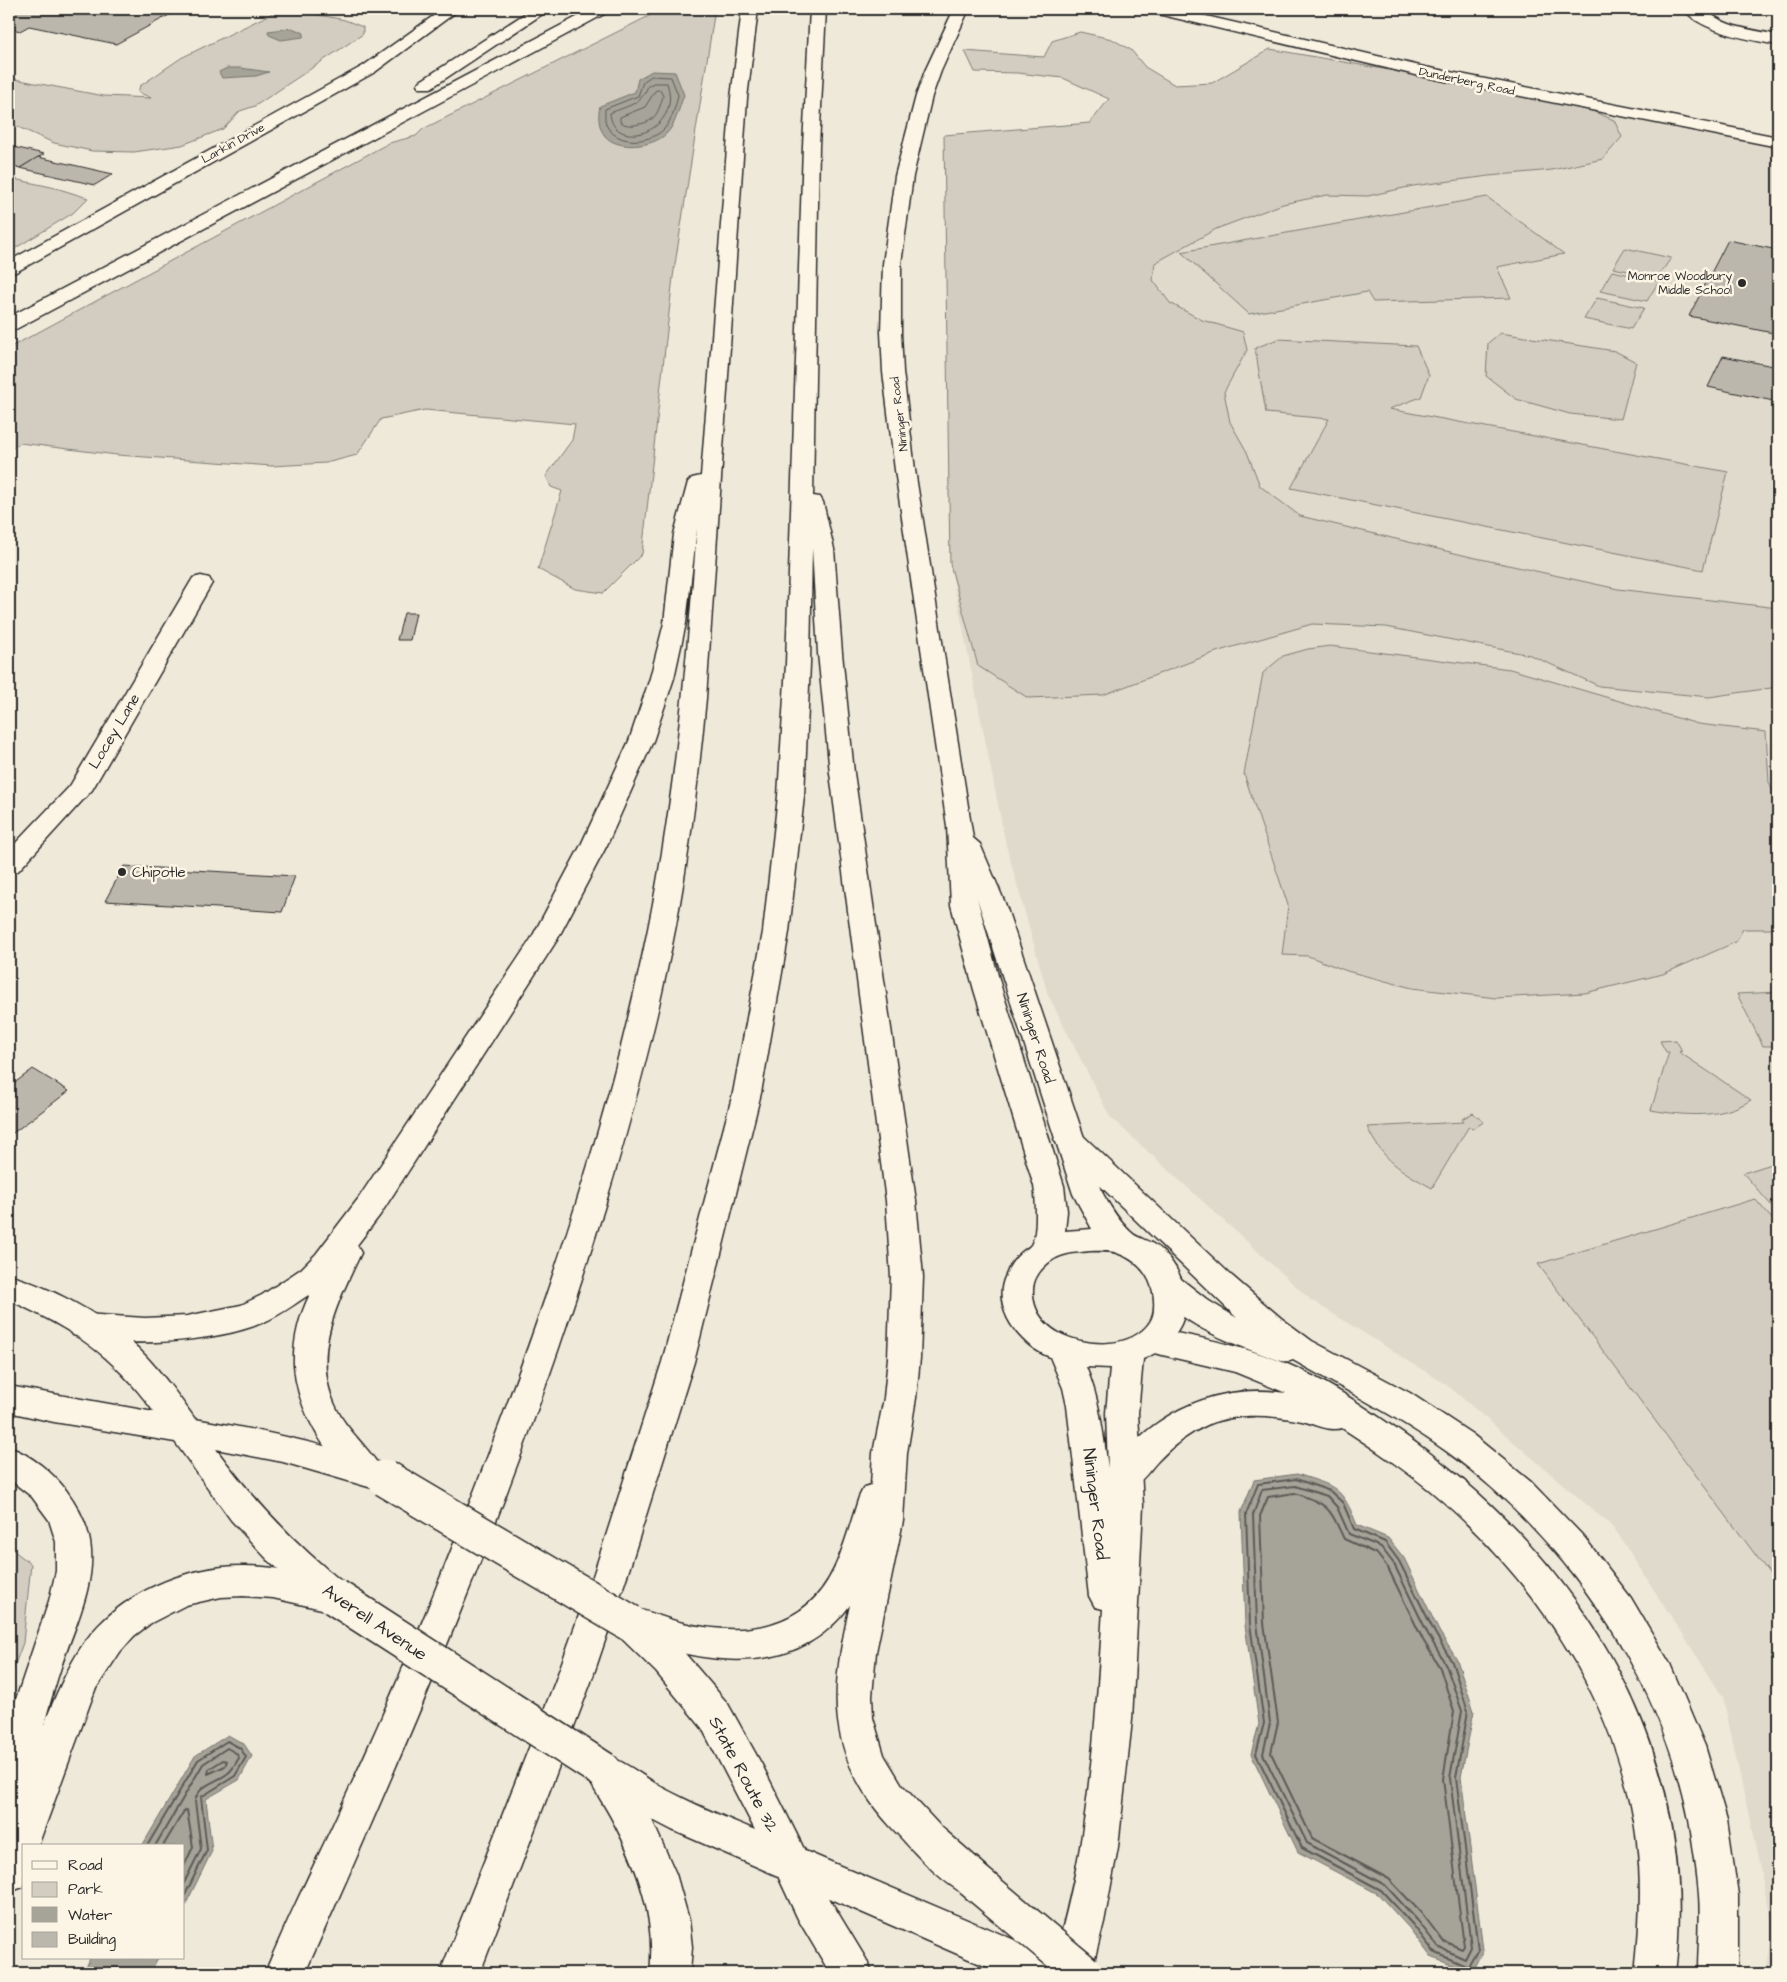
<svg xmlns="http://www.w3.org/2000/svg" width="1787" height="1982" viewBox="0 0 1787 1982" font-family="'Architects Daughter',sans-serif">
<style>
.built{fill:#e0dacc}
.green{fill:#d2cdc0;stroke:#7e7c76}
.water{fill:#a6a399;stroke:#75736d}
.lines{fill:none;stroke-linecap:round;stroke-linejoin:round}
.shore-far1{stroke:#5c5b57;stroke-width:1}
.shore{stroke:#5c5b57;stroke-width:2}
.building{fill:#bcb7ac;stroke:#2b2b2b}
.minor-casing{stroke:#2b2b2b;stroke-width:3}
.major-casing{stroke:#2b2b2b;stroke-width:3}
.highway-casing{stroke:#2b2b2b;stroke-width:3}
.minor{fill:#fcf5e5;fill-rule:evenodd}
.major{fill:#fcf5e5;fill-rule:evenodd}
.highway{fill:#fcf5e5;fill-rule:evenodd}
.major-bridge-casing{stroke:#2b2b2b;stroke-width:39;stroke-linecap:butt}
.highway-bridge-casing{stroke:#2b2b2b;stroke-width:39;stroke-linecap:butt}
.major-bridge{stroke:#fcf5e5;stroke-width:36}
.highway-bridge{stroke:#fcf5e5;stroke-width:36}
.poi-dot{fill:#2b2b2b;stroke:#fcf5e5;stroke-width:2}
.labels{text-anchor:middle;stroke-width:5;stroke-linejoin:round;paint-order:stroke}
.far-street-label{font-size:12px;fill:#2b2b2b;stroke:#fcf5e5}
.far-poi-label{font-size:12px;fill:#2b2b2b;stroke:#fcf5e5;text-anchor:end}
.street-label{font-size:15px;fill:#2b2b2b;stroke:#fcf5e5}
.poi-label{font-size:15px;fill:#2b2b2b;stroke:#fcf5e5;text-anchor:start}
.near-street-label{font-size:18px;fill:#2b2b2b;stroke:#fcf5e5}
</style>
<rect width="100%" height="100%" fill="#efe9da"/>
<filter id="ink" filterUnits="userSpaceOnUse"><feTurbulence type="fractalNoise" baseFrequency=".02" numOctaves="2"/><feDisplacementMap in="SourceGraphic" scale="10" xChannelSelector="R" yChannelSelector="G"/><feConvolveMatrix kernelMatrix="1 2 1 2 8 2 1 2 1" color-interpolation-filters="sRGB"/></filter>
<g filter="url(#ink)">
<!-- built -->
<path class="built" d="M1270,49L1778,138V1973H1766L1773,1928L1723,1697L1614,1528L1447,1385L1311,1300L1110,1117L1048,995L1006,845L950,564L1167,120Z"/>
<!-- green -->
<g class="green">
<path d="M281,9H290L345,20L363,27V34L255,106L240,111L223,129L182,145L134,152L92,151L54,143L9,123V78L104,96L151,98L138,92L140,86L181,58Z"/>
<path d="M663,9H715L673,277L642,554L603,593L575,589L538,569L562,491L551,487L546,476L572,440L575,424L425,410L381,419L357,455L326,463L272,466L117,455L20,443L9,450V348L389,143L416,136L423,129Z"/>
<path d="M1080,32L1112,39L1131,50L1145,67L1175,85L1212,83L1270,49L1570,102L1614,120L1622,137L1603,159L1552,170L1489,176L1413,186L1368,196L1327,195L1283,204L1216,229L1155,263L1153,280L1170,303L1202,320L1243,332L1247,350L1224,392L1230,422L1247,452L1260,486L1300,516L1467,556L1618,589L1778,608V687L1709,697L1599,686L1530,655L1386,627L1312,624L1219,651L1103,695L1028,698L978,666L950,564L944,135L1090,123L1109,99L1063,78L1017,73L975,72L965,51L1044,57L1052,41Z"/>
<path d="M9,178L56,188L88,198L73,213L9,252Z"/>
<path d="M1487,197L1564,254L1497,267L1511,298L1373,302L1367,292L1249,314L1181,252Z"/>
<path d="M1625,248L1671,258L1658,277L1613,268Z"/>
<path d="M1612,271L1659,281L1647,301L1600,291Z"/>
<path d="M1597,298L1644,308L1631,329L1584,319Z"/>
<path d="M1500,333L1615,351L1636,362L1621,419L1570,414L1516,399L1486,376L1488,343Z"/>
<path d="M1278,339L1416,346L1429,375L1421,397L1389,409L1728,472L1703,570L1291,488L1329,419L1266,413L1255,348Z"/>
<path d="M1330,646L1510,669L1698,724L1766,732L1769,782L1778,803V929H1743L1736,942L1663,974L1585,993L1496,998L1412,988L1347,971L1308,956L1282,955L1288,905L1244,774L1263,673L1283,656L1308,649Z"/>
<path d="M1778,992V1046H1763L1737,994Z"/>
<path d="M1676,1040L1682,1051L1679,1052L1751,1100C1721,1119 1685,1116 1651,1110L1669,1052H1666L1660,1041Z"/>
<path d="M1473,1113L1484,1122L1472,1129L1469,1126L1432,1188C1400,1170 1383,1161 1367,1127L1464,1122L1462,1119Z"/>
<path d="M1778,1162V1213L1743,1173Z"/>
<path d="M1755,1199L1778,1226V1585L1538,1264Z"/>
<path d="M9,1547L31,1564L23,1643L9,1680Z"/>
</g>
<!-- water -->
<g class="water">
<path d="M292,28L304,33L303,37L281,40L269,35L268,31Z"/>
<path d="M227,68H240L269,72L256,76L222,78L219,72Z"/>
<path d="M652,71L675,72L684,95C679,107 676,125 666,134C653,147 618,151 605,136C598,127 598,115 600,106L635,92L638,79Z"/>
<path d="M1297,1474C1336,1487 1341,1485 1357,1525L1388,1538L1404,1558L1439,1631L1457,1660L1474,1711L1461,1777L1483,1950L1471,1973L1431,1957L1409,1928L1378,1894L1298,1852L1251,1754L1259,1724L1245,1625L1241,1512L1254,1480Z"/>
<path d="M228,1735L244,1744L252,1756L239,1780L206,1799L212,1851L184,1908V1846H142L195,1756Z"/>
<path d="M90,1958H158L150,1973H84Z"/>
</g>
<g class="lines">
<!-- shore-far1 -->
<g class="shore-far1">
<path d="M652,76L671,77L678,95C676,106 672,119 665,128C652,143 620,146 608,128C604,122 605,116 605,109L638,96L643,82Z"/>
<path d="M654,83H667C684,133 612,153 610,113C627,106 641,105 648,86Z"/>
<path d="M660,90L663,96C659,110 656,122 639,124C632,126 627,126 620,122V117L645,107L655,91Z"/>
</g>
<!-- shore -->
<g class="shore">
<path d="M1296,1479L1330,1491L1343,1503L1354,1529L1385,1542L1399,1561L1435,1633L1452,1662L1468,1711L1456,1778L1478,1949L1468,1967L1434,1952L1413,1925L1381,1890L1302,1848L1256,1754L1264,1723L1250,1624L1246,1514L1258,1484Z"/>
<path d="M1295,1486L1327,1496L1337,1507L1349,1534L1381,1547L1394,1564L1429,1636L1446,1665L1462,1711L1450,1778L1471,1947L1465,1959L1438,1947L1418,1921L1385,1885L1307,1843L1263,1754L1270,1723L1257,1623L1253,1515L1262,1490Z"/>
<path d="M1295,1493C1330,1506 1328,1505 1344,1539L1377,1554L1388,1568L1423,1640L1440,1668L1454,1712L1443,1779L1464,1946L1462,1949L1443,1941L1424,1916L1389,1879L1312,1838L1271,1753L1278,1722L1264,1623L1260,1516L1268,1497Z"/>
<path d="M223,1760L227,1761L225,1766L208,1774L209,1769Z"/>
<path d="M147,1846L198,1760L227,1741L240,1748L246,1757L235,1776L201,1797L207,1850L184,1897"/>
<path d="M155,1846L203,1764L227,1748L236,1753L239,1758C235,1764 233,1770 227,1774C215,1783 199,1784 195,1801L201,1849L184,1883"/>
<path d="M163,1846L184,1811L187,1810L193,1847L184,1866"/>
</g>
</g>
<!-- building -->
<g class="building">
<path d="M9,9H180L116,44L29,26L20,31L9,28Z"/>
<path d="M9,146L44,154L20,168L9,165Z"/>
<path d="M38,157L113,174L95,185L20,168Z"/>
<path d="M1728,240L1778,250V334L1689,316Z"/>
<path d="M1723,356L1778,367V402L1708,387Z"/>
<path d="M404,613H416L410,640H397Z"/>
<path d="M124,866L295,876L282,912L105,901Z"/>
<path d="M33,1069L69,1091L9,1136V1087Z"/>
</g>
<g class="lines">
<!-- minor casing -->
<g class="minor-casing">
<g id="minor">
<path d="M443,9H460L375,72L16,272L9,273V261L363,66Z"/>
<path d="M954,9H969L941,71L932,96L913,176L901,264V332L903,372L915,470L973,838L980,844L1005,903L1103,1194C1111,1208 1120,1223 1133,1234C1138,1238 1147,1240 1153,1244C1178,1260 1194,1296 1181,1324C1172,1342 1162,1351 1143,1359L1138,1413L1143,1506L1132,1720L1118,1847L1104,1922L1091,1973H1051C1062,1931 1073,1890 1080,1847C1093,1769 1098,1689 1103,1609L1095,1607L1089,1596L1067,1406L1063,1388L1050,1357C1020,1346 990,1307 1006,1275C1009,1267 1014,1259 1021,1253C1024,1250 1031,1247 1032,1243C1038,1232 1036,1199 1034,1186L974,990L951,905L947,826L895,470L883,372L881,332L883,264L895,176L916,96L925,71ZM977,898L1073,1194L1092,1229L1065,1231L1067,1211L1064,1186L1002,990ZM1090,1251C1098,1251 1109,1250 1117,1253C1141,1261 1156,1282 1154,1308C1154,1313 1153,1317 1150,1322C1131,1350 1085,1347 1059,1333C1043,1324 1032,1309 1033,1290C1033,1273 1051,1257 1067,1254C1075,1252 1083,1252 1090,1251ZM1086,1367L1110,1368L1106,1413L1108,1468C1103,1433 1100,1400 1086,1367Z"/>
<path d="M1150,9H1176L1420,66L1778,137V147L1420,76L1158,14L1153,12Z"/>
<path d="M1684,9C1710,7 1713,20 1735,26C1749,30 1764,32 1778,35V45C1752,40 1700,32 1684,9Z"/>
<path d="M201,576L209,578L212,583L92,790L18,871L9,873V850L70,786L190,583L193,578Z"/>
</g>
</g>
<!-- major casing -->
<g class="major-casing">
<g id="major">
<path d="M1069,1129L1079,1132L1232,1276L1281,1318L1312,1341L1410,1393L1472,1434L1531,1482L1584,1537L1631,1598L1670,1664L1705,1746L1727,1820L1738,1896V1973H1698C1698,1947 1701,1920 1699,1895C1697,1870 1693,1844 1689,1820C1661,1676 1564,1536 1446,1451C1397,1416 1345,1390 1293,1360C1283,1364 1274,1358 1264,1355C1230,1343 1172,1320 1154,1287L1159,1279L1170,1275L1181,1279L1209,1301L1237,1318L1059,1146L1054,1139L1059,1132Z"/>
<path d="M9,1275C51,1288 96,1311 129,1340C155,1363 175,1391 195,1419C259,1430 322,1443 384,1464L389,1474L384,1484L372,1488L283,1462L216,1449C254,1501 297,1546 347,1586L353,1597L347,1608L335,1612L323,1608L268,1560L231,1520L175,1442L54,1422L9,1412V1386L154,1412C111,1353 74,1330 9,1300Z"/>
<path d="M1152,1329C1197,1336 1242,1346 1285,1363C1326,1380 1363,1406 1399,1431C1580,1555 1702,1748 1675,1973H1635C1640,1929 1642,1885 1637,1841C1621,1714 1549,1601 1457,1514C1422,1481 1382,1454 1342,1428C1330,1432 1315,1424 1302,1421C1271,1415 1237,1412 1207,1425C1189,1433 1171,1447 1158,1461C1151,1468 1143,1481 1134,1485C1126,1489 1120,1488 1112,1485L1107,1475C1113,1464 1120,1457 1129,1448C1170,1404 1227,1384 1286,1393L1235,1372L1141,1350L1136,1341L1141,1332Z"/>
<path d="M630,1608L643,1612L682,1650L728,1704L762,1765L805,1851L1059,1959L1065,1973H1001L829,1898L866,1959L872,1973H830L798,1919L778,1876L672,1830L637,1812L593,1784L587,1772L593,1760L606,1755C627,1763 644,1777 663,1788C693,1804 724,1817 755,1830L702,1728L656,1672L617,1634L612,1623L617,1612Z"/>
</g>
</g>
<!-- highway casing -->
<g class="highway-casing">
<g id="highway">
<path d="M532,9H550L431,88H419L417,85L419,82Z"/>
<path d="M592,9H611L608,12L534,52L16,329L9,331V317Z"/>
<path d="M742,9H758L747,98L706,698C699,774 690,850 676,925C652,1051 616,1175 576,1297C500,1528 405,1751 305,1973H265C288,1917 316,1862 341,1807C383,1717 422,1625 458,1533C535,1337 606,1136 648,929C675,797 687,663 697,528L686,623L674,678L653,741L607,845L557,940L380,1215L357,1245L361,1253C336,1306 307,1359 341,1417C353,1436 372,1452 383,1472L378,1482C370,1485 364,1486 356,1482C351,1480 346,1473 342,1469C318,1441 296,1403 294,1365C293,1340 299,1317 310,1294C295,1304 280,1315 264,1322C220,1342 119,1349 73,1335L68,1326L73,1317L84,1314L145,1318L187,1316L241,1305L262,1295L301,1269L316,1254L358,1199L531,939L581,845L629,741L650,678L664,623L674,534L688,482L692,478L701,476L731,98Z"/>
<path d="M810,9H826L819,146L813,496L820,497L823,502L834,549L842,653L854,773L916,1201L923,1277L920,1358L916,1398L907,1453L903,1521L876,1652L872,1696L873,1718L884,1755L902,1785L939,1825L986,1866L991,1879L986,1892L972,1897C948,1888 922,1861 905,1842C895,1831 884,1820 875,1808C824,1740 833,1682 850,1605C793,1684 696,1662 617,1634L612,1623L617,1612C622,1611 627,1608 632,1608C649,1611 666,1619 683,1623C743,1637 805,1631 834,1569C845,1546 851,1521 859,1497L864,1487L871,1485L873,1453L884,1398L888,1358L891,1277L886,1201L830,773L818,653L812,548L810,664L804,796L789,932L761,1093L694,1362L628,1573L591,1682L480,1973H440L555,1682L594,1573L662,1362L733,1093L763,932L778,796L786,664L803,146Z"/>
<path d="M9,1447C31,1455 52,1472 66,1490C77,1505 87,1523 90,1542C97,1583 74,1628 61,1667C55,1686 49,1705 44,1725C55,1697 67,1668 84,1643C119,1594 184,1566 243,1566C278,1566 315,1575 347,1586L353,1597L347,1608L335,1612L273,1598L243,1596L221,1597L186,1605L151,1623L134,1636L120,1652L95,1690L38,1846H24V1884L23,1887L9,1892V1720L49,1601L56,1571V1542L49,1520L32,1497L9,1479Z"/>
<path d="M603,1753L616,1758L629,1777L651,1818L676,1874L689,1920L692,1947L690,1973H650C656,1920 639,1870 614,1823C605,1805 593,1789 584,1770L590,1758Z"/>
</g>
</g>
<!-- minor -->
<use href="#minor" class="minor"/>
<!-- major -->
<use href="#major" class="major"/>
<!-- highway -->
<use href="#highway" class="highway"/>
<!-- major-bridge casing -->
<g class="major-bridge-casing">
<g id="major-bridge">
<path d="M385,1478L630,1623"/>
<path d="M335,1597L603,1770"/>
</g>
</g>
<!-- highway-bridge casing -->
<g class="highway-bridge-casing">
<path id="highway-bridge" d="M972,1879L1084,1973"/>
</g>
<!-- major-bridge -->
<use href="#major-bridge" class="major-bridge"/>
<!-- highway-bridge -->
<use href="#highway-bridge" class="highway-bridge"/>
</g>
</g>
<!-- markers -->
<g class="poi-dot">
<circle cx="1742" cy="283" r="5"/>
<circle cx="122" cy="872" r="5"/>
</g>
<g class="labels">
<!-- far-street labels -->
<g class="far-street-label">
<text transform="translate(1467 81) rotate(12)" y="4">Dunderberg Road</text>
<text transform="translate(233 143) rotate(-29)" y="4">Larkin Drive</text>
<text transform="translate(899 414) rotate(-97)" y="4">Nininger Road</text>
</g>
<!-- far-poi labels -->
<g class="far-poi-label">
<text x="1732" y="280">Monroe Woodbury<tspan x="1732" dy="14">Middle School</tspan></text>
</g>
<!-- street labels -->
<g class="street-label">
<text transform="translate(114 731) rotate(-59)" y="5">Locey Lane</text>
<text transform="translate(1036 1038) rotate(72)" y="5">Nininger Road</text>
</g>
<!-- poi labels -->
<g class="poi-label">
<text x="132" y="877">Chipotle</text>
</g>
<!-- near-street labels -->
<g class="near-street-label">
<text transform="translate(1096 1504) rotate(83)" y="6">Nininger Road</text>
<text transform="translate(375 1622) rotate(34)" y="6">Averell Avenue</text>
<text transform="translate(744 1774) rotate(62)" y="6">State Route 32</text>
</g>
</g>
<!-- margin -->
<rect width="1787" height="1982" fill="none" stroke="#fcf5e5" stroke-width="30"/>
<rect x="15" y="15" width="1757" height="1952" fill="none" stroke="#2b2b2b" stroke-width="2" filter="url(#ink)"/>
<!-- legend -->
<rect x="22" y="1844" width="162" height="115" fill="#fcf5e5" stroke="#a8a49b"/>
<rect x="32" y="1861" width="25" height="8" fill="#fcf5e5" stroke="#a8a49b"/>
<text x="68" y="1870" font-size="15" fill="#2b2b2b">Road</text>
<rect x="32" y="1882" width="25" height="15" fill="#d2cdc0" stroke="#a8a49b"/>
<text x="68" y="1894" font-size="15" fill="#2b2b2b">Park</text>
<rect x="32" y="1907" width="25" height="15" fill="#a6a399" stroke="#a8a49b"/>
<text x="68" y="1920" font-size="15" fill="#2b2b2b">Water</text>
<rect x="32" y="1932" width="25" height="15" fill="#bcb7ac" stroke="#a8a49b"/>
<text x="68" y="1944" font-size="15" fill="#2b2b2b">Building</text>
</svg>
